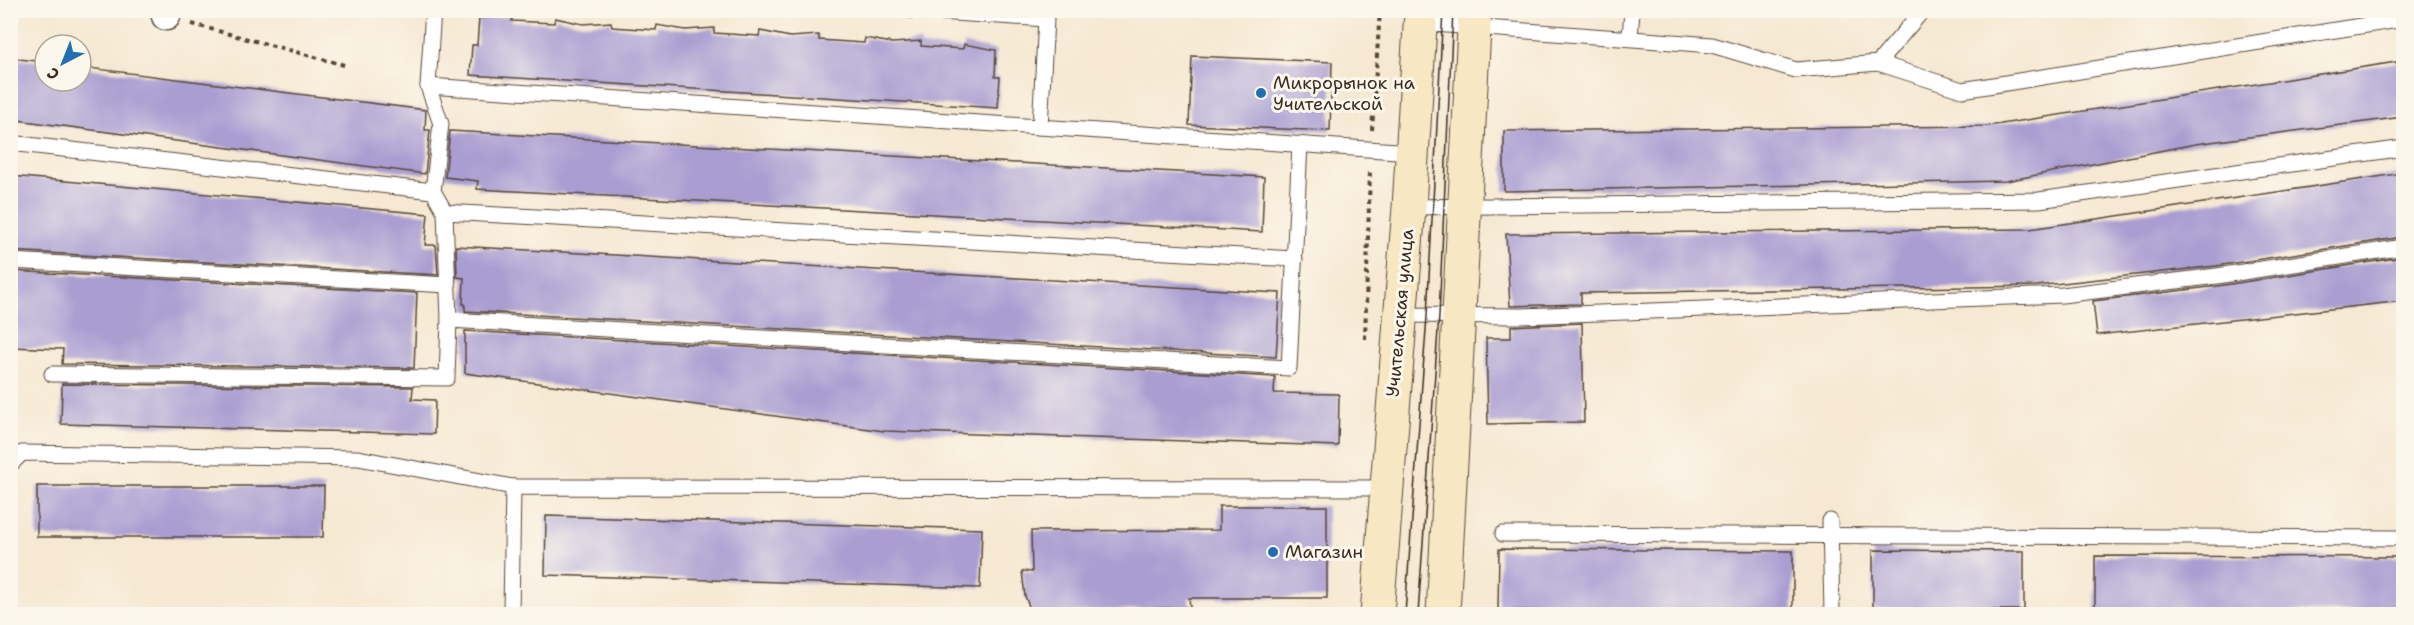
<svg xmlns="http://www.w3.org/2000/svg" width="2414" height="625" viewBox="0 0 2414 625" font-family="'Shantell Sans',sans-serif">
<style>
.building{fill:#a99dd1}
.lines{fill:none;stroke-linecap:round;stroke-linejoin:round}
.lane-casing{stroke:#574639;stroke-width:17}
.street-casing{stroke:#574639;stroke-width:31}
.secondary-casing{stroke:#574639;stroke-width:35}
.path{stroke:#574639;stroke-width:4;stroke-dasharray:4.5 4.5;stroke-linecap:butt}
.lane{stroke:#fff;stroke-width:15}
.street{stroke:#fff;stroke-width:28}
.secondary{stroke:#f7e8c3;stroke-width:33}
.tram{stroke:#3b2a1e;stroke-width:1.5}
.poi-dot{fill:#1f6fb2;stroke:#fbf7ec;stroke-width:2}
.labels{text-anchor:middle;stroke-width:6;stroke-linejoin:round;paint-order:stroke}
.poi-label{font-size:18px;fill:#3b2a1e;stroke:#fbf7ec;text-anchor:start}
.street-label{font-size:18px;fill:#3b2a1e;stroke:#fbf7ec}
</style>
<rect width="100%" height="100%" fill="#fbf7ec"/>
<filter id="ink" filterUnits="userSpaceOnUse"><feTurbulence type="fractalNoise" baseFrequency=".0167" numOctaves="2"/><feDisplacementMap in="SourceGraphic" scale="12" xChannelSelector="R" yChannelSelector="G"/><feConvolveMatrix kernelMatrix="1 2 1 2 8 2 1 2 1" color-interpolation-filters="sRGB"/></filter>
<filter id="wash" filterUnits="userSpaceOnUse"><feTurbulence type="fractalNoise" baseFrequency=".008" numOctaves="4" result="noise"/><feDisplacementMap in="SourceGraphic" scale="24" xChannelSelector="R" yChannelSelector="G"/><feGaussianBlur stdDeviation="1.35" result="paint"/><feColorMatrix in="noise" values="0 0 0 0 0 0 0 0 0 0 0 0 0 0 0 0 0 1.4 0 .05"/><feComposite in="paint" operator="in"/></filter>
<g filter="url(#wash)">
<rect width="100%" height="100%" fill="#f6e8d2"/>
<g id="blocks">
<!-- building -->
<g class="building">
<path d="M512,16V21L554,23L555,18L583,24L611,22L612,27L656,30L657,25L685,30L714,28V33L759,36L760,31L790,37L819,35V40L864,43L865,38L892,43L921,41V46L963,49L964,44L996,50L995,77H1000L998,108L470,75L472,45H477L479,18Z"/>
<path d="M1192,56L1332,62L1330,131L1189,125Z"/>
<path d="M10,58L45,62V81H81V67L426,110L425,130H430L425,174L10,119Z"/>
<path d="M2403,61V117L2195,144L2006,181L1504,191V131L1988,126Z"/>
<path d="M450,131L1264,177L1262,232L477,189L478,181L445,177Z"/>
<path d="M2403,173V237L2216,266L2036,286L1581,293V304L1510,306L1506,234L2030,229Z"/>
<path d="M10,176L428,214L425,245H436L438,275L10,251Z"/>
<path d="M456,246L1280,293L1276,357L465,311V304H463L464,278L457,277Z"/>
<path d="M2403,257V301L2097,335L2093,301L2218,286Z"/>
<path d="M10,271L417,293L414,368L62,364L63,349L10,347Z"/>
<path d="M1582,323L1584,422L1488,424L1486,338H1511V326Z"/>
<path d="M465,331L1275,377L1274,393L1339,394L1338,446L884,431L465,373Z"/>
<path d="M62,384L413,387L412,399L435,400L434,434L61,424Z"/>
<path d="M37,486H324L323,537H37Z"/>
<path d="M1219,506H1327V598H1189L1190,607L1032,614L1025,596L1022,571L1032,572L1031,531L1219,530Z"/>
<path d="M546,516L982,529L980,588L545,575Z"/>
<path d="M1499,549L1793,551V612L1498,610Z"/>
<path d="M1873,550L2024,551V610L1873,609Z"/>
<path d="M2095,556L2403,557V612H2095Z"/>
</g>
</g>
</g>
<g filter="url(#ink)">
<use href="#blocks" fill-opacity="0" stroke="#574639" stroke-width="1.5"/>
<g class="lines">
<!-- lane casing -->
<g class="lane-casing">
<g id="lane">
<path d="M433,10L428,86L1412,152"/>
<path d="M909,10L1046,19L1040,127"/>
<path d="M1420,23L1712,45L1796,70L1878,63L1923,10"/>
<path d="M1630,38L1632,10"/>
<path d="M1878,63L1962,90L2404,19"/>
<path d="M428,86L441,124L433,191"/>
<path d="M10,143L433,191L445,212L449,320"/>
<path d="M1409,207L2039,200L2404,148"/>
<path d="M445,212L1295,259"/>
<path d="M10,261L448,285"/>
<path d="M1400,315L1522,316L2062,295L2217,276L2404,247"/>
<path d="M52,374L447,378L449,320L1289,368L1300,144"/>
<path d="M10,465L22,453L358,458L513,487"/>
<path d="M1830,521L1832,614"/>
<path d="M1503,534L2404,538"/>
<path d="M511,614L513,487L1385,488"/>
</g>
</g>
<!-- street casing -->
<g class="street-casing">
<path id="street" d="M166,16V10"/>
</g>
<!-- secondary casing -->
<g class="secondary-casing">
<g id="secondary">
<path d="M1377,614L1409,207L1421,10"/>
<path d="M1443,614L1475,10"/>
</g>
</g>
<!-- path -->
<g class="path">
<path d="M192,24L348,66"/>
<path d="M1372,130L1380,10"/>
<path d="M1365,339L1370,170"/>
</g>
<!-- lane -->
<use href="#lane" class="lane"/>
<!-- street -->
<use href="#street" class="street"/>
<!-- secondary -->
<use href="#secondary" class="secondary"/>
<!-- tram -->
<g class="tram">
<path d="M1405,614L1427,316L1443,10"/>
<path d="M1418,614L1439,316L1453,10"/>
</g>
</g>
</g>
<!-- markers -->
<g class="poi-dot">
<circle cx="1261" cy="93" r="6"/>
<circle cx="1273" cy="552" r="6"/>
</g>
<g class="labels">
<!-- poi labels -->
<g class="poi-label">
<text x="1273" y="89">Микрорынок на<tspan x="1273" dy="21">Учительской</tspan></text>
<text x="1285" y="558">Магазин</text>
</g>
<!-- street labels -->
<g class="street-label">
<text transform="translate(1400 313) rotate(-85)" y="6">Учительская улица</text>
</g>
</g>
<!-- margin -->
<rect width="2414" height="625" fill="none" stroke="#fbf7ec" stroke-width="36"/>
<!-- north arrow -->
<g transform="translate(63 63) rotate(222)"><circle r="28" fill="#fbf7ec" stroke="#aea59a" stroke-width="1.5"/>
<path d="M0-4.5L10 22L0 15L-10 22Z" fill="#1f6fb2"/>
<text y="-9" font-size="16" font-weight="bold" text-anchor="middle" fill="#3b2a1e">С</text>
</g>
</svg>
